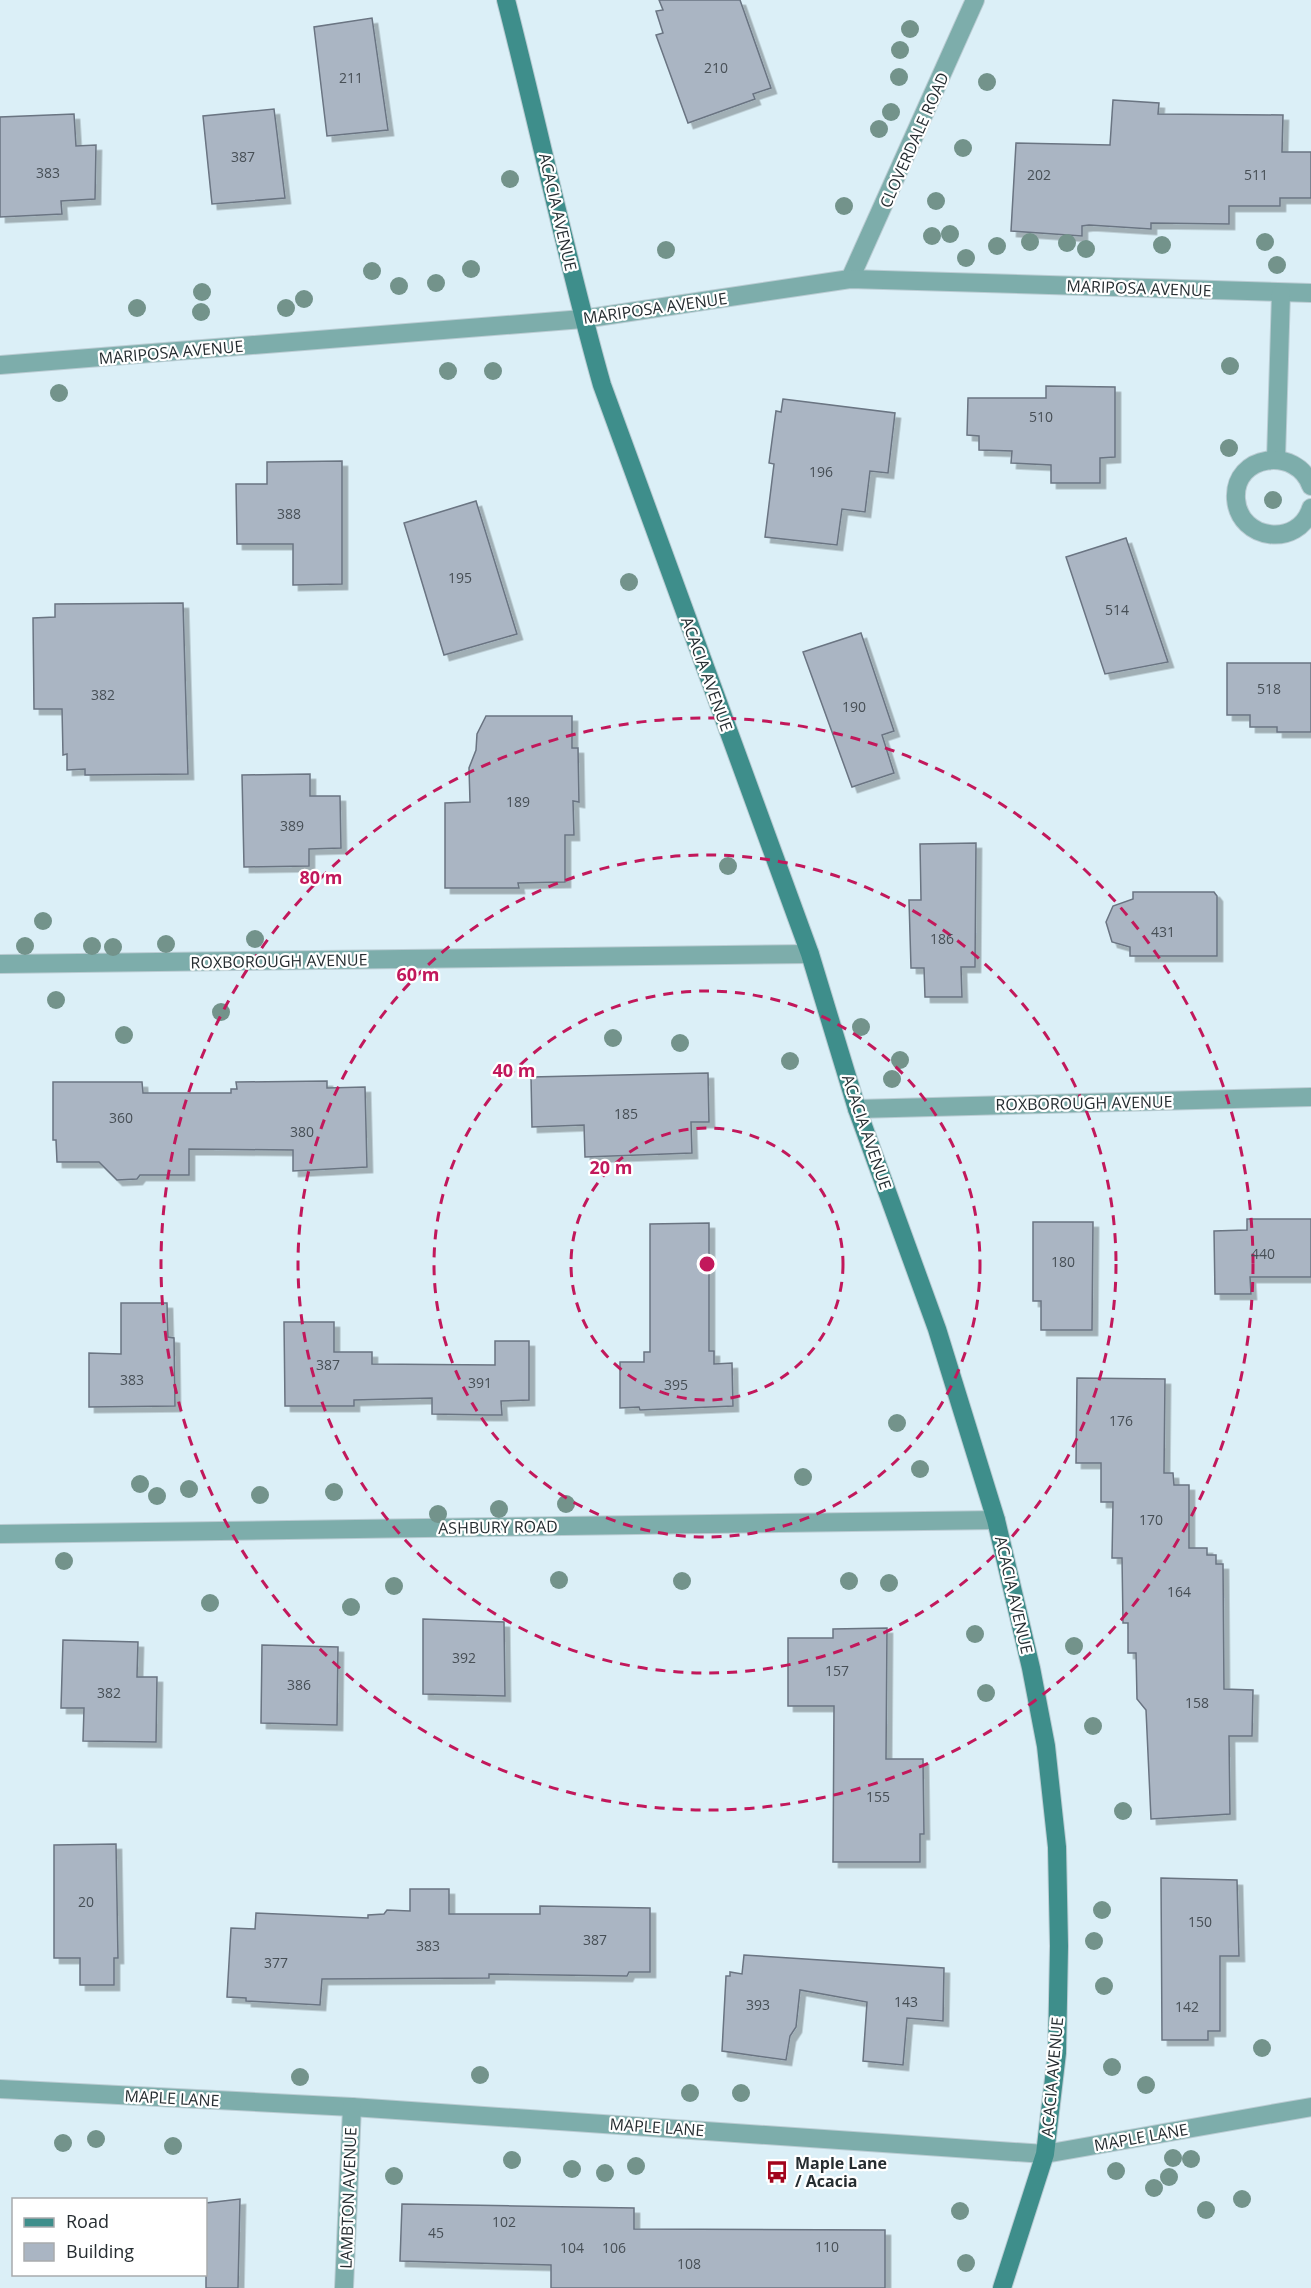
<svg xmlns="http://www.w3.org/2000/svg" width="1311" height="2288" viewBox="0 0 1311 2288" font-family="'Open Sans',sans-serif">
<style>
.building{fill:#aab5c3;stroke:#6a7482;stroke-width:1.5;filter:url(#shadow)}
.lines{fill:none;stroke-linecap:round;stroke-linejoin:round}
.street-casing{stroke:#baccd3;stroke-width:20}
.secondary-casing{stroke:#baccd3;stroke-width:20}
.street{stroke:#7dadab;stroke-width:18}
.secondary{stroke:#3e8e8b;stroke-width:18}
.tree{fill:#73938b}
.ring{fill:none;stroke:#c2185b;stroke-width:3;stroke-dasharray:10 8}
.labels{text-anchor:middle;stroke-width:4.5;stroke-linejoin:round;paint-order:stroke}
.number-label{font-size:14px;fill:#474f56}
.street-label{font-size:16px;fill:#262d31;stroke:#fff}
.poi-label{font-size:16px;font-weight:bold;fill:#262d31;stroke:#fff;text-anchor:start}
.centre{fill:#c2185b;stroke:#fff;stroke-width:3}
.ring-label{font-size:18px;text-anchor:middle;font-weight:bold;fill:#c2185b;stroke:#fff;stroke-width:4.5;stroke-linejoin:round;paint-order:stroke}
</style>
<defs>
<filter id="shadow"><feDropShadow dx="5.5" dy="5.5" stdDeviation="0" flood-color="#0004"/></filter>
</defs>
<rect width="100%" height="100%" fill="#dbeff7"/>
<!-- building -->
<g class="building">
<path d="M659,0H740L771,88L753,94L755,99L688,123L656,35L663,33L656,11L663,10Z"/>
<path d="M372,18L388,130L327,136L314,27Z"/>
<path d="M1113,100L1159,103L1158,114L1283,115L1282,152H1311V198H1280V206H1229V224L1151,223V229L1089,225L1082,226V236L1011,231L1016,143L1110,145Z"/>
<path d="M274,109L285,198L212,204L203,116Z"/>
<path d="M74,114L76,146L96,145L95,199L61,201L62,214L0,217V117Z"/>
<path d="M1046,386L1115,387V457L1100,458V483H1051V465L1011,463L1012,451L979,450V436L967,435L968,398H1046Z"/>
<path d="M783,399L895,413L888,473L870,471L865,512L842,509L837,545L765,537L774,464L769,463L776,411L781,412Z"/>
<path d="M342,461V584L293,585V544H237L236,484H267V462Z"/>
<path d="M476,501L517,634L444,655L404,523Z"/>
<path d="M1126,538L1168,662L1105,674L1066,557Z"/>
<path d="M183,603L188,774L85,775V769L67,770V754L63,755L62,709H34L33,618L55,617V604Z"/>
<path d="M861,633L894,731L882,735L894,773L852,787L803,652Z"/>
<path d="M1227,663H1311V732H1277V727H1250V715H1227Z"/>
<path d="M486,716H572V748H578L579,802L573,801L574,835H565V882L518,883L519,888H445V803L470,802L469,768L476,750L477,734Z"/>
<path d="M310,774V796H340L341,848L309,849V866L244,867L242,775Z"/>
<path d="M976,843L975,967H961L962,997H925L924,968H911L909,900H921L920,844Z"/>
<path d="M1133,892H1214L1217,896V956H1130V947L1112,942L1106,922L1113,906L1133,899Z"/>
<path d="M708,1073L709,1122H691L692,1153L585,1157L584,1125L532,1127L531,1077Z"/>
<path d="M327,1081V1088L365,1087L367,1167L293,1171V1150L189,1149V1175H140L137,1179L117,1180L99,1162H57L56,1140H53V1082H142L143,1093H231V1089H237L236,1082Z"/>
<path d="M1247,1219H1311V1277H1250L1251,1294H1215L1214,1231L1247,1230Z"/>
<path d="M1033,1222H1093L1092,1330H1041V1301H1033Z"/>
<path d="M709,1223V1351H714V1364L732,1363L733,1406L640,1410L639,1407L620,1408V1362H644V1352H650V1224Z"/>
<path d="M121,1303H167L168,1337L174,1338L175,1406L89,1407V1353L121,1354Z"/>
<path d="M284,1322H334V1352H372V1364L495,1365V1341H529V1400L501,1401L502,1415H487L432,1414V1398L354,1400V1406H285Z"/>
<path d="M1077,1378L1165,1379L1164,1473H1173L1174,1485H1189V1548H1207V1555H1216V1564H1223L1224,1689L1253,1690L1252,1736H1229L1230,1814L1151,1819L1146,1710L1137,1699L1136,1653H1128V1623H1123L1122,1558H1112L1113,1502H1101V1463H1076Z"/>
<path d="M423,1619L504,1622L505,1696L423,1694Z"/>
<path d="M887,1628L886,1759H923L924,1834H920V1862H833L834,1706H788V1638H833V1629Z"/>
<path d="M63,1640L138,1642L137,1677H157L156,1742L83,1741L84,1708H61Z"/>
<path d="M262,1645L338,1647L337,1725L261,1723Z"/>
<path d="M116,1844L118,1958H114V1985H80V1958H54V1845Z"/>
<path d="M1161,1878L1237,1880L1239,1956H1220V2031H1208V2040H1162Z"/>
<path d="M410,1889H449V1914H540V1906L650,1908V1972H629L627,1976L489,1974V1978L322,1979L320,2005L246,2001V1998L227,1997L231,1928L255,1929L256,1913L368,1918V1915L384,1914L387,1910L410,1911Z"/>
<path d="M744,1955L944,1968L943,2021L907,2018L903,2065L863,2061L867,2002L800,1990L796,2027L790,2036L786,2060L722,2051L726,1976H730V1972L742,1974Z"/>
<path d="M240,2199L238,2288H206V2203Z"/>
<path d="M402,2204L634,2208V2229L885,2230V2288H551V2265L400,2261Z"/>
</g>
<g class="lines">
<!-- street casing -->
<g class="street-casing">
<g id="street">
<path d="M850,279L975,0"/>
<path d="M0,365L583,319L850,279L1311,293"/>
<path d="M1276,459L1281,293"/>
<path d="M1311,486C1297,446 1233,454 1236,499C1239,541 1299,548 1311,508"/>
<path d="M0,964L810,954"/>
<path d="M857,1109L1311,1097"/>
<path d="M0,1534L996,1520"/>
<path d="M0,2089L352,2107L1045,2154L1311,2107"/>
<path d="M344,2288L352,2107"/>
</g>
</g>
<!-- secondary casing -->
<g class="secondary-casing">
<path id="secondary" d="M506,0C539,128 566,258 602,385L810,954L857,1109L937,1329L996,1520L1031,1668L1046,1746L1057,1847L1059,1946L1057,2053L1045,2154L1002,2288"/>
</g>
<!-- street -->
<use href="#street" class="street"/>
<!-- secondary -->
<use href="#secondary" class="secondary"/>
</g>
<!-- trees -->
<g class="tree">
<circle cx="910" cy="29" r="9"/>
<circle cx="900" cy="50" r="9"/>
<circle cx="899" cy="77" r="9"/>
<circle cx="987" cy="82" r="9"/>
<circle cx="891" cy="112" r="9"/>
<circle cx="879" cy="129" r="9"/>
<circle cx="963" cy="148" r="9"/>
<circle cx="510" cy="179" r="9"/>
<circle cx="936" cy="201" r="9"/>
<circle cx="844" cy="206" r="9"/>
<circle cx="950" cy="234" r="9"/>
<circle cx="932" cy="236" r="9"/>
<circle cx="1030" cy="242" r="9"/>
<circle cx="1265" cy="242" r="9"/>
<circle cx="1067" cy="243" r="9"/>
<circle cx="1162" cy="245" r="9"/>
<circle cx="997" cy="246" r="9"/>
<circle cx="1086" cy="249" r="9"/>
<circle cx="666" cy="250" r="9"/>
<circle cx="966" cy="258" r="9"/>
<circle cx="1277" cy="265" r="9"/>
<circle cx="471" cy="269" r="9"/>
<circle cx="372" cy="271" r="9"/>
<circle cx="436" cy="283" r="9"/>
<circle cx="399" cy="286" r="9"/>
<circle cx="202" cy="292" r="9"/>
<circle cx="304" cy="299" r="9"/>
<circle cx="137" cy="308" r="9"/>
<circle cx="286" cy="308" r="9"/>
<circle cx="201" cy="312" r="9"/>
<circle cx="1230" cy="366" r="9"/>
<circle cx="448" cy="371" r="9"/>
<circle cx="493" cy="371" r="9"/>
<circle cx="59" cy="393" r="9"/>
<circle cx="1229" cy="448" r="9"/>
<circle cx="1273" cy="500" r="9"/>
<circle cx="629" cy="582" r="9"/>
<circle cx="728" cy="866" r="9"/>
<circle cx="43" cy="921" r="9"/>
<circle cx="255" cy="939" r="9"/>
<circle cx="166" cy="944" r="9"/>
<circle cx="25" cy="946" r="9"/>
<circle cx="92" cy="946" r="9"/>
<circle cx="113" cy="947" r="9"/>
<circle cx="56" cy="1000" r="9"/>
<circle cx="221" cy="1012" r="9"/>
<circle cx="861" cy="1027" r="9"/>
<circle cx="124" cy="1035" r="9"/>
<circle cx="613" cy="1038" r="9"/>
<circle cx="680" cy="1043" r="9"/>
<circle cx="900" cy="1060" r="9"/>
<circle cx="790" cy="1061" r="9"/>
<circle cx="892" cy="1079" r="9"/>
<circle cx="897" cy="1423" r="9"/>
<circle cx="920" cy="1469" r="9"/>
<circle cx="803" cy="1477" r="9"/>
<circle cx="140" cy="1484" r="9"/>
<circle cx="189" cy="1489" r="9"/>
<circle cx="334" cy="1492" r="9"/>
<circle cx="260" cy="1495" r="9"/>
<circle cx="157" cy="1496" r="9"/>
<circle cx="566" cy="1504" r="9"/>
<circle cx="499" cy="1509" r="9"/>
<circle cx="438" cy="1514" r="9"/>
<circle cx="64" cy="1561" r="9"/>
<circle cx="559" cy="1580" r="9"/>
<circle cx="682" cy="1581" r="9"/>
<circle cx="849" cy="1581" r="9"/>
<circle cx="889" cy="1583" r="9"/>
<circle cx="394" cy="1586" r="9"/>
<circle cx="210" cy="1603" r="9"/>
<circle cx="351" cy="1607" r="9"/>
<circle cx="975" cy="1634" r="9"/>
<circle cx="1074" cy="1646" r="9"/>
<circle cx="986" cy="1693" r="9"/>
<circle cx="1093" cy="1726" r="9"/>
<circle cx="1123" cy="1811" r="9"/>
<circle cx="1102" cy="1910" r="9"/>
<circle cx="1094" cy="1941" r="9"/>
<circle cx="1104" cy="1986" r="9"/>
<circle cx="1262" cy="2048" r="9"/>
<circle cx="1112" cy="2067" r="9"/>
<circle cx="480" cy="2075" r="9"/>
<circle cx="300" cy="2077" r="9"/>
<circle cx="1146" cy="2085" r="9"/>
<circle cx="690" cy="2093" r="9"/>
<circle cx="741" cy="2093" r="9"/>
<circle cx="96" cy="2139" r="9"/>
<circle cx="63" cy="2143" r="9"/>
<circle cx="173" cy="2146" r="9"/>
<circle cx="1173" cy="2158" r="9"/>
<circle cx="1191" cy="2159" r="9"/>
<circle cx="512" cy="2160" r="9"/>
<circle cx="636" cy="2166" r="9"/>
<circle cx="572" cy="2169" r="9"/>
<circle cx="1116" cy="2171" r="9"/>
<circle cx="605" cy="2173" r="9"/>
<circle cx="394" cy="2176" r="9"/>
<circle cx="1169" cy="2177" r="9"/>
<circle cx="1154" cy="2188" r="9"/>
<circle cx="1242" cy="2199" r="9"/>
<circle cx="1206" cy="2210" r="9"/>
<circle cx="960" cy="2211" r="9"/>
<circle cx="966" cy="2263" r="9"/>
</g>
<!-- distance rings -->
<g class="ring">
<circle cx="707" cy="1264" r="136"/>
<circle cx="707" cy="1264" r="273"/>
<circle cx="707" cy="1264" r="409"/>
<circle cx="707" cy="1264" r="546"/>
</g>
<!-- icons -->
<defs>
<g id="bus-bare" transform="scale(1.8)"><path d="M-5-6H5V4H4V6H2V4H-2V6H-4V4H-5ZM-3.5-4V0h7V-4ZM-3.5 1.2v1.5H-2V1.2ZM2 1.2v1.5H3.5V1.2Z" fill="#a2051d" stroke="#fff" stroke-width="2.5" paint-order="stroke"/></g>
</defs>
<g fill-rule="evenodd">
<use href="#bus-bare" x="777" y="2172"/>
</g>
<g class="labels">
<!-- number labels -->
<g class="number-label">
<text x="716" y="73">210</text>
<text x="351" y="83">211</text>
<text x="243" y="162">387</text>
<text x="48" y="178">383</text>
<text x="1039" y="180">202</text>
<text x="1256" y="180">511</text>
<text x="1041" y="422">510</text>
<text x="821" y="477">196</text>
<text x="289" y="519">388</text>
<text x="460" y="583">195</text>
<text x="1117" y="615">514</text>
<text x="1269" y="694">518</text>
<text x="103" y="700">382</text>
<text x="854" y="712">190</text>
<text x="518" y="807">189</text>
<text x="292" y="831">389</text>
<text x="1163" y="937">431</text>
<text x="942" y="944">186</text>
<text x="626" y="1119">185</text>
<text x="121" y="1123">360</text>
<text x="302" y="1137">380</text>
<text x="1263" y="1259">440</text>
<text x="1063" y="1267">180</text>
<text x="328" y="1370">387</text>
<text x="132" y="1385">383</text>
<text x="480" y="1388">391</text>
<text x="676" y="1390">395</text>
<text x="1121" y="1426">176</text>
<text x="1151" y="1525">170</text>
<text x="1179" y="1597">164</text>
<text x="464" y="1663">392</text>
<text x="837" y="1676">157</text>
<text x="299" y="1690">386</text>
<text x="109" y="1698">382</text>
<text x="1197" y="1708">158</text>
<text x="878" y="1802">155</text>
<text x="86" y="1907">20</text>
<text x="1200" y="1927">150</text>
<text x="595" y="1945">387</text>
<text x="428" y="1951">383</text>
<text x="276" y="1968">377</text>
<text x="906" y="2007">143</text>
<text x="758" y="2010">393</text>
<text x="1187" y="2012">142</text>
<text x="504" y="2227">102</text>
<text x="436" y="2238">45</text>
<text x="827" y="2252">110</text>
<text x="572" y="2253">104</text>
<text x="614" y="2253">106</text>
<text x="689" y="2269">108</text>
</g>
<!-- street labels -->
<g class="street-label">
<text transform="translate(914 140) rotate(-66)" y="6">CLOVERDALE ROAD</text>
<text transform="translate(558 212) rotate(77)" y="6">ACACIA AVENUE</text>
<text transform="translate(1139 288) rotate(2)" y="6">MARIPOSA AVENUE</text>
<text transform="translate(655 308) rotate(-8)" y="6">MARIPOSA AVENUE</text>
<text transform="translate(171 352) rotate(-5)" y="6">MARIPOSA AVENUE</text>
<text transform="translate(707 674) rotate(70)" y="6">ACACIA AVENUE</text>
<text transform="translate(279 961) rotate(-1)" y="6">ROXBOROUGH AVENUE</text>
<text transform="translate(1084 1103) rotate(-1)" y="6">ROXBOROUGH AVENUE</text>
<text transform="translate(867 1132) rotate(71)" y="6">ACACIA AVENUE</text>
<text transform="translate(498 1527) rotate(-1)" y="6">ASHBURY ROAD</text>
<text transform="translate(1014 1595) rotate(77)" y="6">ACACIA AVENUE</text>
<text transform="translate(1052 2077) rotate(-85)" y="6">ACACIA AVENUE</text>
<text transform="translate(172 2098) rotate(3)" y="6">MAPLE LANE</text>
<text transform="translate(657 2127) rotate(4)" y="6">MAPLE LANE</text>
<text transform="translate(1141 2137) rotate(-10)" y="6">MAPLE LANE</text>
<text transform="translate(348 2198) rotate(-88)" y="6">LAMBTON AVENUE</text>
</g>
<!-- poi labels -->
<g class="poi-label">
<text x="795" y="2169">Maple Lane<tspan x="795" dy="18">/ Acacia</tspan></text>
</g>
</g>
<circle cx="707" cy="1264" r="9" class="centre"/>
<g class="ring-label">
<text x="321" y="884">80 m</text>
<text x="418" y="981">60 m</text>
<text x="514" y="1077">40 m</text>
<text x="611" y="1174">20 m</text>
</g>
<!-- legend -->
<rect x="12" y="2198" width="195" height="78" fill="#ffffff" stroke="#a8abad" stroke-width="1.5"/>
<rect x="24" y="2218" width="30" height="9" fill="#3e8e8b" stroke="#a8abad" stroke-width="1.5"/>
<text x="66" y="2228" font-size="18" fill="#262d31">Road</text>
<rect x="24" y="2243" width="30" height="18" fill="#aab5c3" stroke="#a8abad" stroke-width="1.5"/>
<text x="66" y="2258" font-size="18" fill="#262d31">Building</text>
</svg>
